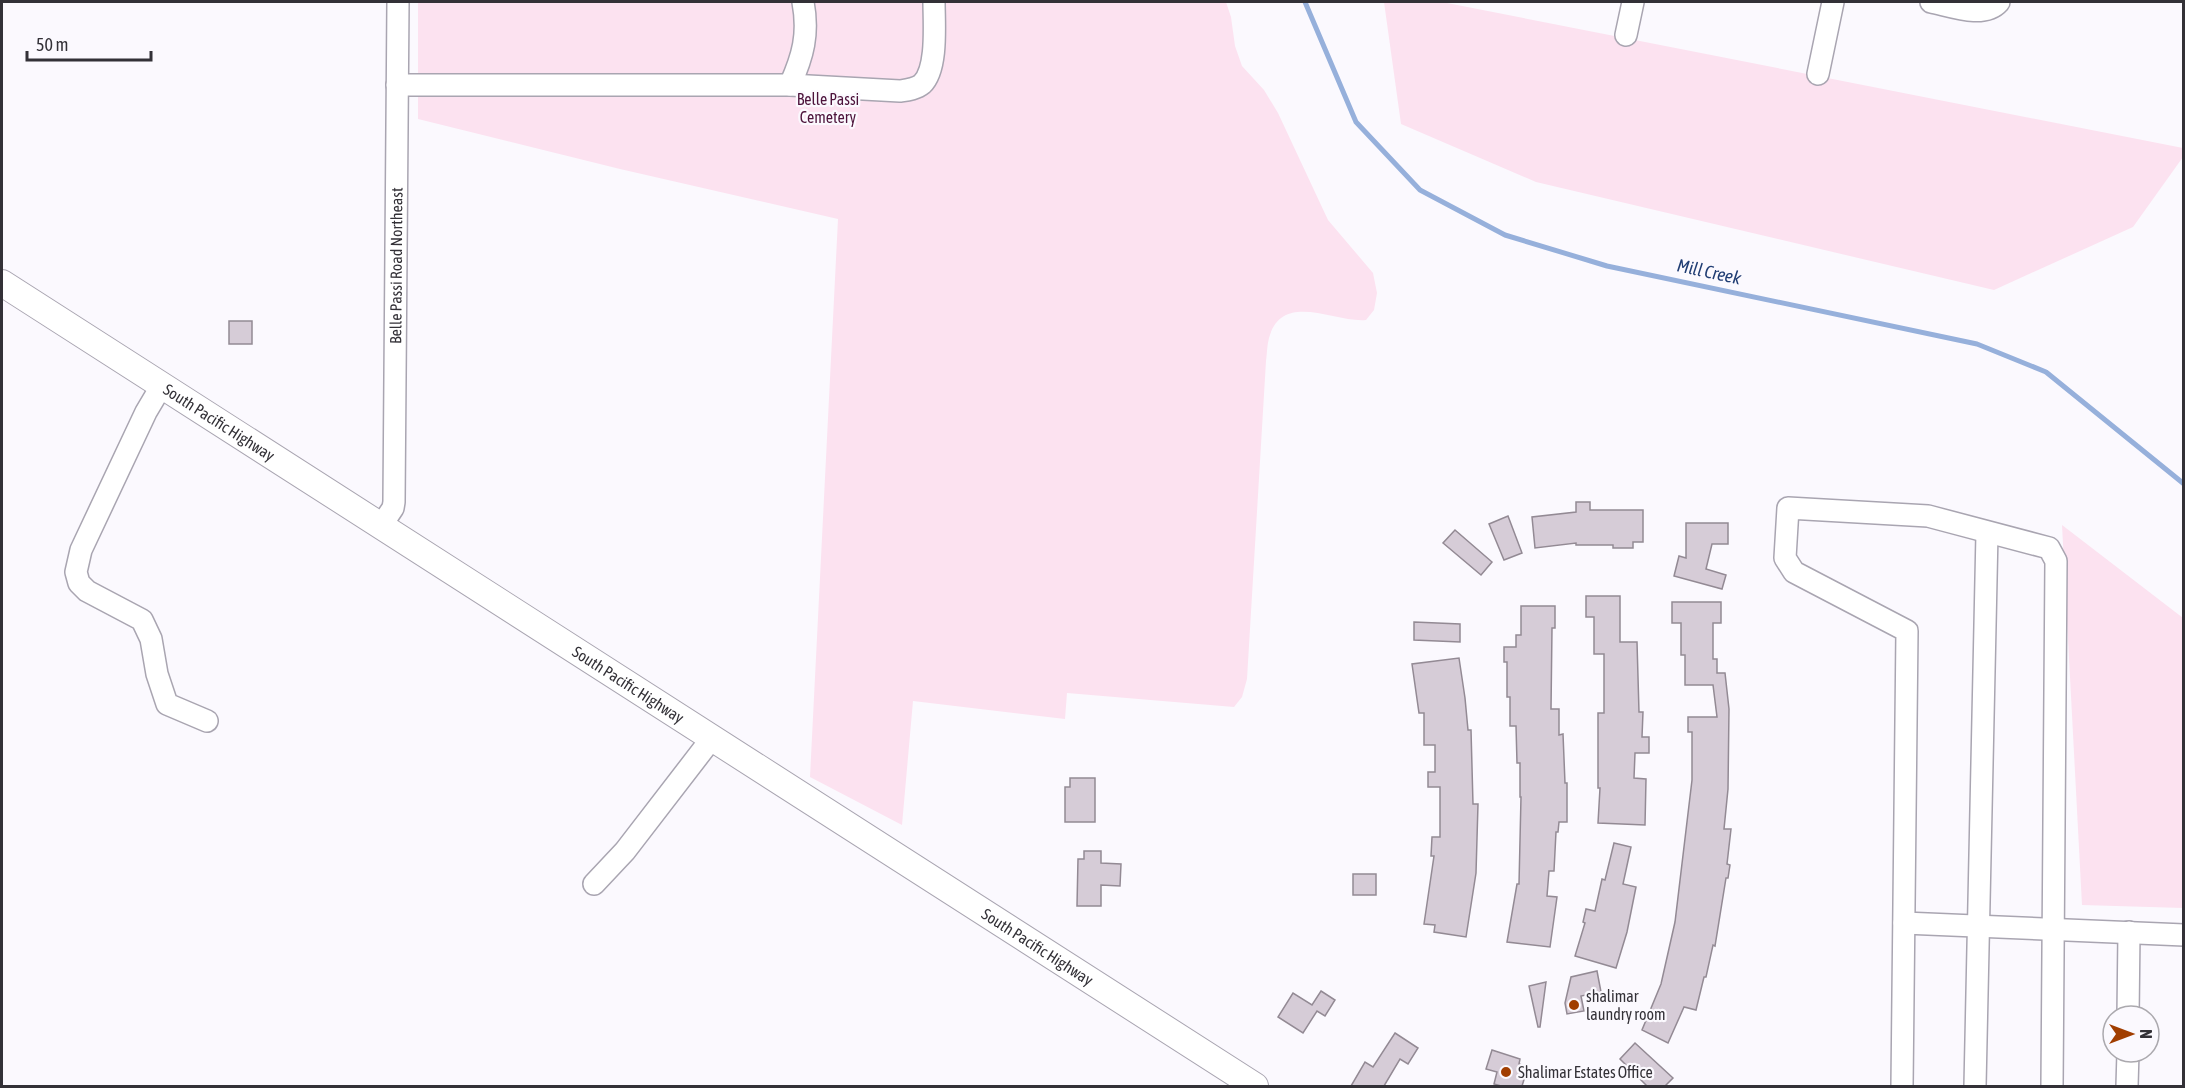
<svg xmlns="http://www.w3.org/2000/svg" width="2185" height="1088" viewBox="0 0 2185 1088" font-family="'Asap Condensed',sans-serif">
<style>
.green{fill:#fce2f0}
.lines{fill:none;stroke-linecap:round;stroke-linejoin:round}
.stream{stroke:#96b0db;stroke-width:5}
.building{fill:#d6ccd7;stroke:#938a94;stroke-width:1.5}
.minor-casing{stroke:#a9a5b1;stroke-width:24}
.major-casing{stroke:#a9a5b1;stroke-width:28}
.minor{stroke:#fff;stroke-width:21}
.major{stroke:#fff;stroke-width:26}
.poi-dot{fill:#a13e00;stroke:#fbf9fe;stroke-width:2}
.labels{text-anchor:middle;stroke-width:4.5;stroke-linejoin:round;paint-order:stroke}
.park-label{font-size:16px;fill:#4d133b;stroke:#fbf9fe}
.street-label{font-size:16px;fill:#333137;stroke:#fbf9fe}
.poi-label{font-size:16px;fill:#333137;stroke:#fbf9fe;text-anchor:start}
.water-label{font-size:18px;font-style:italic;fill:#203d73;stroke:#fbf9fe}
</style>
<rect width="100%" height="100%" fill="#fbf9fe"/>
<!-- green -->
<g class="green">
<path d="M418,2H1226L1231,17L1235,46L1242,66L1264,90L1278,113L1328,220L1373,273L1377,293L1374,310L1366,320C1335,323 1282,290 1269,338C1267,345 1267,354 1266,361L1247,679L1242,697L1234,707L1067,693L1065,719L913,701L902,825L810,777L838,219L620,169L418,119Z"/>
<path d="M1384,2H1442L2183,148V157L2133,227L1994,290L1536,182L1401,124Z"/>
<path d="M2062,525L2183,618V908L2082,905Z"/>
</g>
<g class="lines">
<!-- stream -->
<path class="stream" d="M1305,2L1356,122L1420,190L1505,235L1607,266L1977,344L2046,372L2184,484"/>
</g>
<!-- building -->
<g class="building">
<rect x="229" y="321" width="23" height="23"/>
<path d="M1576,502H1590V510H1643V542H1633V548H1613V545H1576V543L1535,548L1532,517L1576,512Z"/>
<path d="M1508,516L1522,553L1504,560L1489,524Z"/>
<path d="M1686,523H1728V544H1712L1706,569L1726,575L1722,589L1674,576L1679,556L1686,558Z"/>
<path d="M1455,530L1492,562L1481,575L1443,543Z"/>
<path d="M1586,596H1620V642H1637L1639,712H1643L1642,737H1649V753H1635L1634,778L1646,779L1645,825L1598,823L1600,788H1598V713H1604V654H1594V617H1586Z"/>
<path d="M1672,602H1721V623H1713V659H1717V673H1725L1729,709L1728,789L1724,829H1731L1727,864L1730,865L1728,878H1726L1715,946L1713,945L1706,977H1704L1696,1010L1684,1007L1668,1043L1642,1030L1661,984L1675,922L1692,780V732H1688V717H1717L1713,685H1685V655H1681V623H1672Z"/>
<path d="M1521,606H1555V628H1552L1551,709H1559V735L1563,734L1565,783H1567V822H1559L1558,832H1556L1554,871H1549L1547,896L1557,897L1550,947L1507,942L1517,884H1519L1521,797H1520V763H1517L1516,726H1510V697H1507V662H1504V647H1516V635H1521Z"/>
<path d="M1414,622L1460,624V642L1414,640Z"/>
<path d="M1459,658L1465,698L1468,730H1471L1473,804H1478L1476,873L1466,937L1434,932L1435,925L1424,924L1434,856H1431L1432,837H1440V787H1428V772H1435V745H1424V713H1419L1412,664Z"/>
<path d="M1070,778H1095V822H1065V787H1070Z"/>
<path d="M1614,843L1631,847L1623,884L1636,887L1627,932L1616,968L1575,956L1585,923L1583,922L1586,909L1595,911L1602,879L1605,880Z"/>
<path d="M1084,851H1101V863L1121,864L1120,886L1101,885V906H1077L1078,859H1084Z"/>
<rect x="1353" y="874" width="23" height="21"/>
<path d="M1597,971L1601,992L1581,996L1584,1011L1567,1014L1565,1003L1571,977Z"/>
<path d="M1546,982L1540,1027H1538L1529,986Z"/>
<path d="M1321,991L1335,1000L1325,1016L1317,1011L1303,1033L1278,1017L1293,993L1312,1005Z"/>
<path d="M1395,1033L1418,1048L1408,1064L1400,1059L1384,1086H1351L1365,1062L1373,1067Z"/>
<path d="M1635,1043L1673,1078L1665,1086H1647L1620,1059Z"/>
<path d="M1492,1050L1520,1059L1519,1064L1528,1067L1522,1086H1501L1494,1084L1497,1072L1486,1069Z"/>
</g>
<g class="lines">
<!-- minor casing -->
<g class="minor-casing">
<g id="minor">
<path d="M1931,2C1951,6 1984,19 1999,2"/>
<path d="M1626,35L1633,2"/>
<path d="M1818,74L1833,2"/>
<path d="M397,85H790L900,91C907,90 916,89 922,84C938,69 934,23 934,2"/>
<path d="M790,85C803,56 809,34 803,2"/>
<path d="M162,385L146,412L81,550L76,572L79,583L87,591L142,620L151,639L157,674L167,704L207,721"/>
<path id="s1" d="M381,526L393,508L394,502L398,2"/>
<path d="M594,884L625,851L712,738"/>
<path d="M1904,923L2184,935"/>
<path d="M2128,1016L2129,932"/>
<path d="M1902,1086L1907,631L1794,572L1785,558L1788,508L1928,516L2049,548L2056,561L2052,1086"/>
<path d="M1975,1086L1987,533"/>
<path d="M2127,1086L2128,1052"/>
</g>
</g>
<!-- major casing -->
<g class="major-casing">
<g id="major">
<path id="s2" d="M2,283L1255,1086"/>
</g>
</g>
<!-- minor -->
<use href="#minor" class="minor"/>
<!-- major -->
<use href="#major" class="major"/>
</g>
<!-- markers -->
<g class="poi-dot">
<circle cx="1574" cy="1005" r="6"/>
<circle cx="1506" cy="1072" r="6"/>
</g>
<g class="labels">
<!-- park labels -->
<g class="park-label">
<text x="828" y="105">Belle Passi<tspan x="828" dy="18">Cemetery</tspan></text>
</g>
<!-- street labels -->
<g class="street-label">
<text dy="6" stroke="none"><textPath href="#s1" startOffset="264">Belle Passi Road Northeast</textPath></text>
<text dy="6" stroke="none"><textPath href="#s2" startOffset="258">South Pacific Highway</textPath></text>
<text dy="6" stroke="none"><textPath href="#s2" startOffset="744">South Pacific Highway</textPath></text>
<text dy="6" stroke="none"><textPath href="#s2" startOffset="1230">South Pacific Highway</textPath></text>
</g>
<!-- poi labels -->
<g class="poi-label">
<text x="1586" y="1002">shalimar<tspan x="1586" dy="18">laundry room</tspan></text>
<text x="1518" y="1078">Shalimar Estates Office</text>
</g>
<!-- water labels -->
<g class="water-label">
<text transform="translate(1709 272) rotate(12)" y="6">Mill Creek</text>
</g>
</g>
<!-- border -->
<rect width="2185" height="1088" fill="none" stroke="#333137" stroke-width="6"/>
<!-- north arrow -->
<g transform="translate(2131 1034) rotate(90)"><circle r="28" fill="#fbf9fe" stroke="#aba9ae" stroke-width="1.5"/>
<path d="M0-4.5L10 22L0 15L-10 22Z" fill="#a13e00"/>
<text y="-9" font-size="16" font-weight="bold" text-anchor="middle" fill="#333137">N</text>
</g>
<!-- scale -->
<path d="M27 51v9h124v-9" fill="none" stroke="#333137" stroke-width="3"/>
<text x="36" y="51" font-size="18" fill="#333137" stroke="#fbf9fe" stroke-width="4.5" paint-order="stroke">50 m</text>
</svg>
